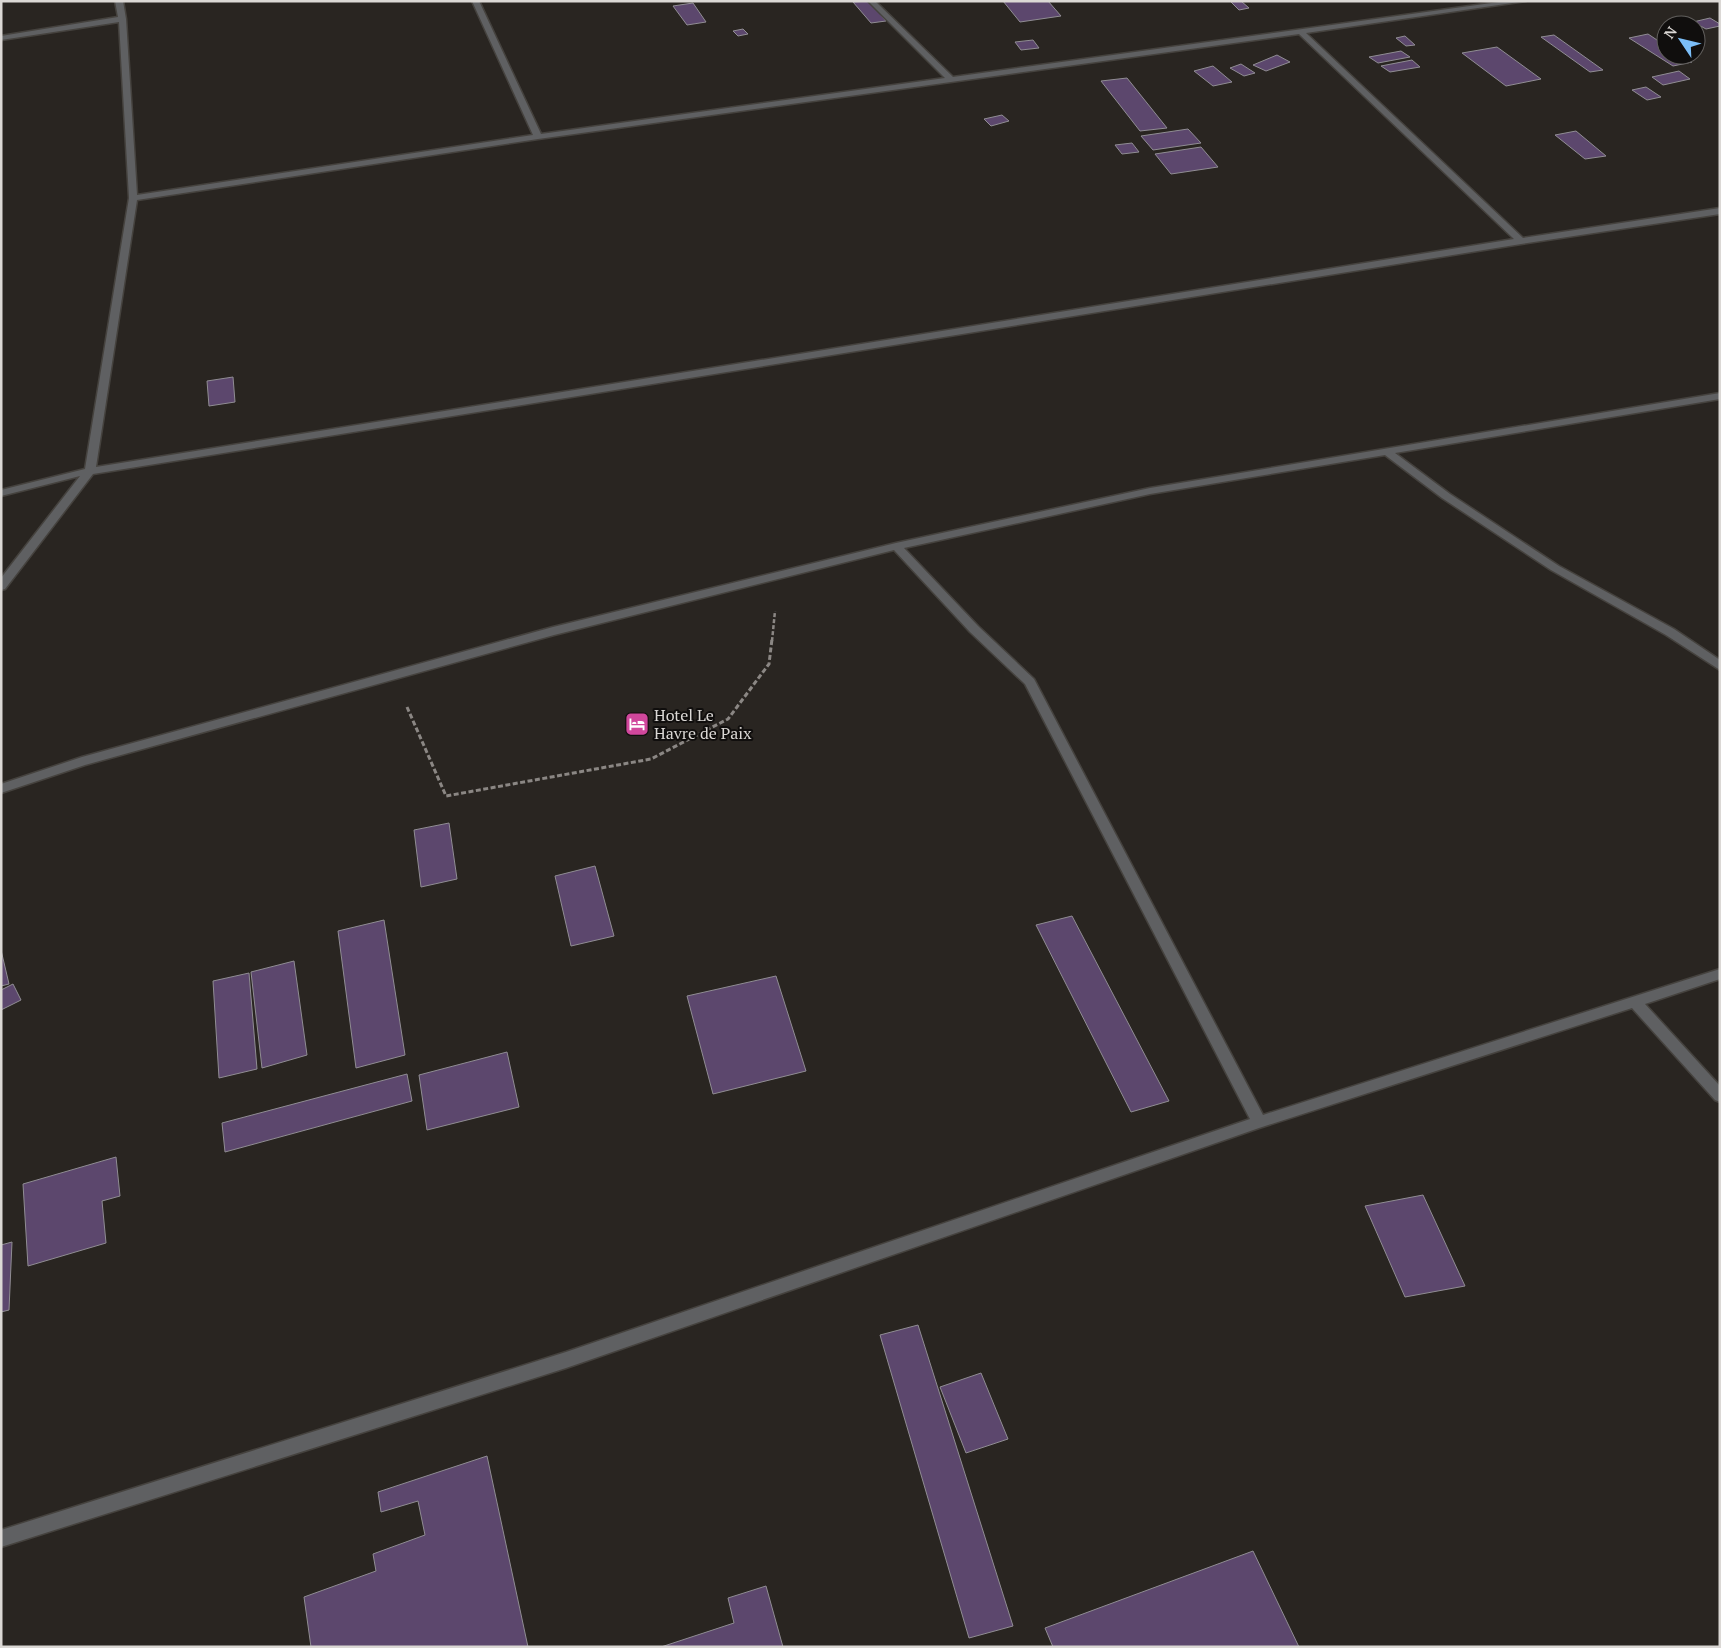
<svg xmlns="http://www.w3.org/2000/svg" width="1721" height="1648" viewBox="0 0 1721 1648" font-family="'PT Serif',serif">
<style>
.building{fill:#5c476d;stroke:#908d93}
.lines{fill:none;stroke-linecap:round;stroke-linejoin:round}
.minor-casing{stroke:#45423e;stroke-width:3}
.path-far1{stroke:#8b8784;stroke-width:2.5;stroke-dasharray:4 2;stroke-linecap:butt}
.path{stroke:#8b8784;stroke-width:3;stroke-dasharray:5 2.5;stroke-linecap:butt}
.minor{fill:#5f6062;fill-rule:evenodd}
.labels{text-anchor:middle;stroke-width:4;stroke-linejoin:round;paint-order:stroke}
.poi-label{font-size:16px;fill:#dbd8d5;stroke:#100e0d;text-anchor:start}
</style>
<rect width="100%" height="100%" fill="#292521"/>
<!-- building -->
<g class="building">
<path d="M869,1L886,21L871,23L853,2Z"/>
<path d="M1003,1H1048L1061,16L1020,22Z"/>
<path d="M1230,1H1241L1249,8L1239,10Z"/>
<path d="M693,3L706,22L687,25L673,6Z"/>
<path d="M1710,18L1720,24V26L1706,29L1693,22Z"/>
<path d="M743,29L748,34L738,36L733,31Z"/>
<path d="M1648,34L1666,46V55H1681L1692,62L1673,66L1629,38Z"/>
<path d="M1554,35L1603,70L1590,72L1541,37Z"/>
<path d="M1405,36L1415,45L1406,46L1396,38Z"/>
<path d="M1033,40L1039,48L1021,50L1015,42Z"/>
<path d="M1497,47L1541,79L1506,86L1462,53Z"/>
<path d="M1401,51L1410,57L1378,63L1369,57Z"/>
<path d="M1277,55L1290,62L1266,71L1253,65Z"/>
<path d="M1412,60L1420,67L1390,72L1381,66Z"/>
<path d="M1241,64L1255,73L1244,76L1230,68Z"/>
<path d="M1213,66L1232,82L1213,86L1194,71Z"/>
<path d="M1679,71L1690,79L1663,85L1652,77Z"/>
<path d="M1127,78L1167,128L1140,131L1101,81Z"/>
<path d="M1646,87L1661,97L1647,100L1632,90Z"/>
<path d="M1002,115L1009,121L991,126L984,119Z"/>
<path d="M1188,129L1201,143L1153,150L1141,136Z"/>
<path d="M1576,131L1606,156L1585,159L1555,135Z"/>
<path d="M1132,143L1139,152L1122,154L1115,145Z"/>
<path d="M1201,147L1218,167L1171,174L1155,154Z"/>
<path d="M233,377L235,402L209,406L207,381Z"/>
<path d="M449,823L457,879L421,887L414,830Z"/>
<path d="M595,866L614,936L571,946L555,876Z"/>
<path d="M1072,916L1169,1101L1131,1112L1036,925Z"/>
<path d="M384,920L405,1055L356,1068L338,931Z"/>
<path d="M1,950L9,984L1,986Z"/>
<path d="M294,961L307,1055L262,1068L251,972Z"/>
<path d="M249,973L257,1069L219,1078L213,981Z"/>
<path d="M776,976L806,1071L713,1094L687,996Z"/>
<path d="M13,984L21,1000L1,1010V990Z"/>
<path d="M507,1052L519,1107L427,1130L419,1075Z"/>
<path d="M407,1074L412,1101L225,1152L222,1123Z"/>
<path d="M116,1157L120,1196L102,1201L106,1243L28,1266L23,1184Z"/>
<path d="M1423,1195L1465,1286L1405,1297L1365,1206Z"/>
<path d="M12,1242L9,1310L1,1312V1245Z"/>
<path d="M918,1325L1013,1626L969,1638L880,1335Z"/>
<path d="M981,1373L1008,1439L966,1453L940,1387Z"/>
<path d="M487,1456L528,1647H311L304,1597L376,1571L373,1554L425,1535L418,1501L381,1512L378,1492Z"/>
<path d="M1253,1551L1299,1647H1053L1045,1628Z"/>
<path d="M766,1586L783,1647H661L734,1623L728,1598Z"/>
</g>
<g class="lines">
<!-- minor casing -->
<g class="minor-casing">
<g id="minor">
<path d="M115,1H123L126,19L137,195L533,135L472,1H479L541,134L945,78L868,1H875L953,77L1506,1H1526L1306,33L1523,238L1720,208V214L1521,244L93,474L5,589L1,590V578L80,476L1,496V490L85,469L129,198L119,22L1,40V36L118,17ZM1299,34L1514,239L96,467L137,200L538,139Z"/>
<path d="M1720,393V399L1395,453L1450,494L1559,566L1674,629L1720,660V670L1666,635L1551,570L1442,498L1385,455L1150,494L904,548L978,626L1034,679L1263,1115L1720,969V979L1645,1004L1720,1086V1102L1715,1100L1632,1008L1259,1128L566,1368L1,1547V1530L566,1352L1250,1119L1025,684L970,632L894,550L554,635L85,765L1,793V784L82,757L553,627L896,543L1150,488Z"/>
</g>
</g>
<!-- path-far1 -->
<path class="path-far1" d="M772,641L775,611"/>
<!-- path -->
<path class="path" d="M407,707L446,796L651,759L728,719L769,664L772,639"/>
<!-- minor -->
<use href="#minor" class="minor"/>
</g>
<!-- icons -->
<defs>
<g id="hotel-square" transform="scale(1.25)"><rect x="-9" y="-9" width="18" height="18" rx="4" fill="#d1479c" stroke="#100e0d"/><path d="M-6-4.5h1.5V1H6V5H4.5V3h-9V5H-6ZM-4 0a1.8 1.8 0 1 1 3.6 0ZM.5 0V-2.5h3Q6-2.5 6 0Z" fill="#fff"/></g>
</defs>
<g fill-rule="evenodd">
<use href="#hotel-square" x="637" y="724"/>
</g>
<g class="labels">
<!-- poi labels -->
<g class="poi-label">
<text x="654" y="721">Hotel Le<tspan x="654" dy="18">Havre de Paix</tspan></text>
</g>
</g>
<!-- border -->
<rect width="1721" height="1648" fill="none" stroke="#dbd8d5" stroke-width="5"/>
<!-- north arrow -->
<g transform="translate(1681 40) rotate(305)"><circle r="24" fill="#100e0d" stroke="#615f5d"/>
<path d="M0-4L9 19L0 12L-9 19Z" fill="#7bbef8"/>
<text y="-8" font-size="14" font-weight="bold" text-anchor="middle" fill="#dbd8d5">N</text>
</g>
</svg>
